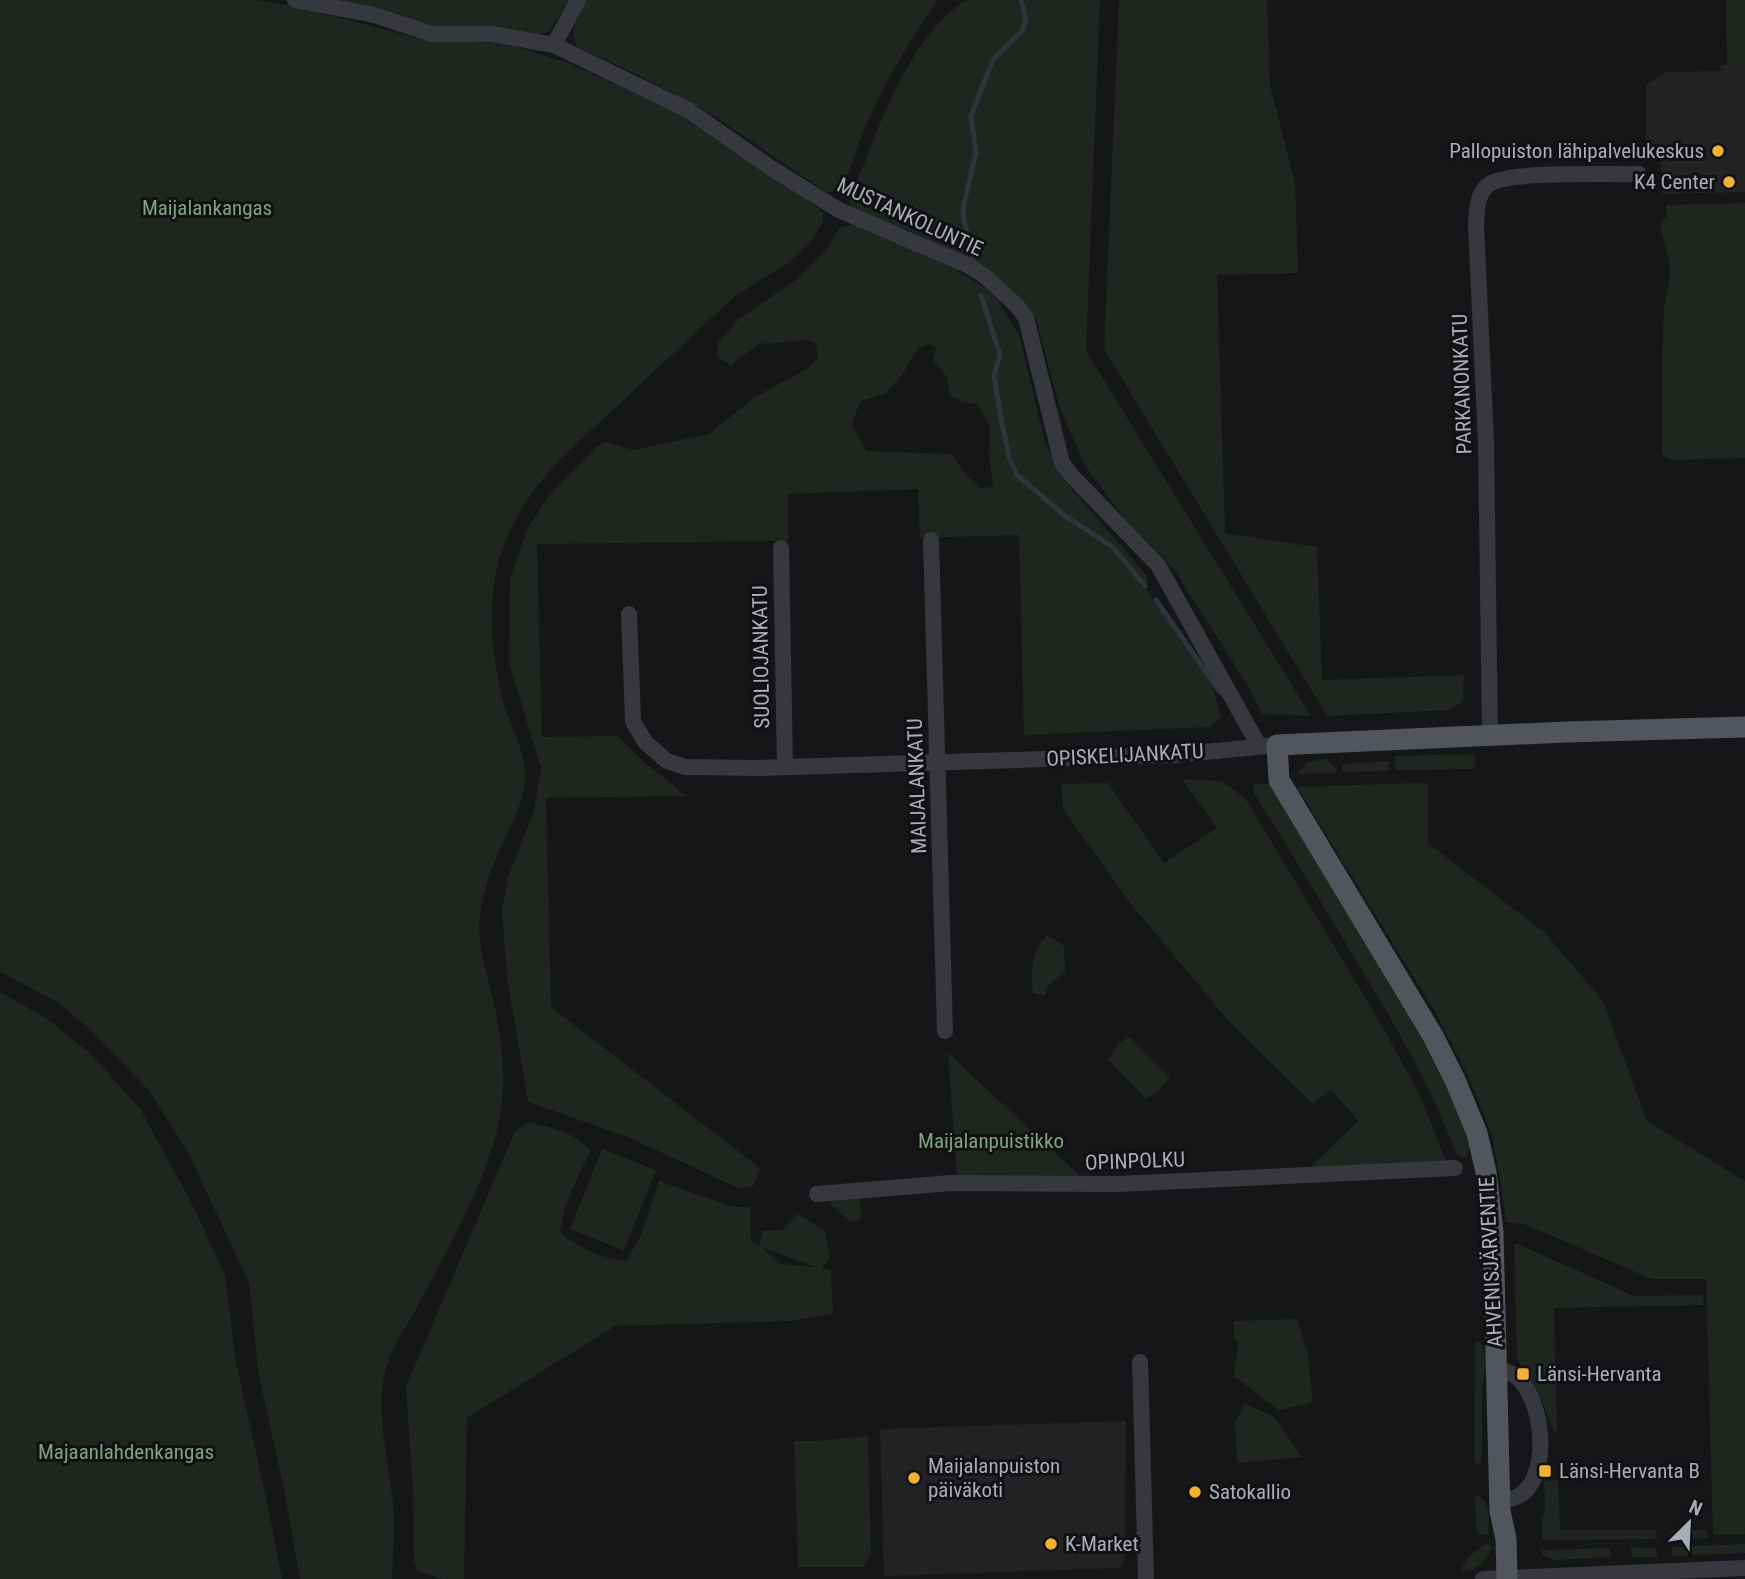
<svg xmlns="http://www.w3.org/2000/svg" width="1745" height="1579" viewBox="0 0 1745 1579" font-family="'Roboto Condensed',sans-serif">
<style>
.built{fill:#222225}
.green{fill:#1e261f;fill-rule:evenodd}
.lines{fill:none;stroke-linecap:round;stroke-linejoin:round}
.stream{stroke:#2c353c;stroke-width:5}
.minor{stroke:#37383d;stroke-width:16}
.major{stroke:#53555c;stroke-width:21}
.poi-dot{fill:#f2b134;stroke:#111113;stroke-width:2.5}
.labels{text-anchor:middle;stroke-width:6;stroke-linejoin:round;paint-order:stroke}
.poi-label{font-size:21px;fill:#a8adb8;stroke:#111113;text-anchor:start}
.park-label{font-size:21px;fill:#7fa381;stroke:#111113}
.street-label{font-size:21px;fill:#a8adb8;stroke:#111113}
</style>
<rect width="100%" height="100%" fill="#161618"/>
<!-- built -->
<g class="built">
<path d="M1721,65H1745V192L1662,194L1660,151H1646V85L1665,72L1720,71Z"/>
<path d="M1126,1421L1125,1560L1119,1568L884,1576L880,1429Z"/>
</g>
<!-- green -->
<g class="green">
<path d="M0,0H256L293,6L430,41L505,43L571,64L683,115L801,193L823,213V221L812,240L788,263L734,297L558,461C489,538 480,602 503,701C509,726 525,748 525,775C525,807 505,835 494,863C487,880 483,897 480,915C476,945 489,978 495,1008C501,1037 505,1072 502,1102C494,1171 448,1249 416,1309C408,1324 397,1340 390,1356C372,1402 388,1455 393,1502C395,1527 393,1554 392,1579H300L284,1490L258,1371L249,1283L188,1152L149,1091L89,1028L57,1002L0,972Z"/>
<path d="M328,0H570L549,31L538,36L442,31Z"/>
<path d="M586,0H938C907,43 882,88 861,137C857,149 846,185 836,191C834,192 828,192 826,192L711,114L644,78L578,47C567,32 579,15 586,0Z"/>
<path d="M966,0H1100L1086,351L1311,716L1262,714L1248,686L1173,568L1124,518L1084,464L1059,405L1036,319L1007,285L954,252L908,230L863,214L850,207V199C878,133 904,41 966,0Z"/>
<path d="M1119,0H1267L1270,85L1295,183L1298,273L1217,275L1225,533L1317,547L1322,680L1464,675L1463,701L1450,710L1327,716L1104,349Z"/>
<path d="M1726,0H1745V65H1727Z"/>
<path d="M1745,203V458L1672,460L1662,454V362L1664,309L1670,276L1669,261L1660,226L1664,218L1667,217L1666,205Z"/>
<path d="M854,224L944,262L988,290L998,301L1019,335L1045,442L1065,481L1147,576V590L1211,681L1221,717L1210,727L1024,735L1019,535L920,538L918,489L788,494V541L537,544L542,737L618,736L644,762L687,796L546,798L551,1007L760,1168L753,1186L740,1189L628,1137L528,1102L507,977L502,910L508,878L534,810L541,768L509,663L510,578L528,527L549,496L597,446L607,442L634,450L709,434L755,397L807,369L818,358L816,344L809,340L759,344L731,365L718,357L717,344L739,319L797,279L826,250L839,228ZM929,344L936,348L933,360L947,377L949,394L961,402L977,404L990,427L989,455L993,487L980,488L966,475L951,454L866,451L852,424L860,401L885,394L902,375L918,348Z"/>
<path d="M1474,754L1475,767L1470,769L1395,770V756Z"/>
<path d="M1326,759L1337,770V773L1297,774L1308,762Z"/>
<path d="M1389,761V771L1342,772V764Z"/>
<path d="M1182,779L1222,781L1245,798L1377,1017L1420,1095L1446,1161L1306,1171L1358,1121L1331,1089L1313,1104L1227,1019L1131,904L1063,809L1061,784L1108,783L1164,863L1217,828Z"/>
<path d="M1417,783L1428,784V843L1545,933L1603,1001L1647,1121L1745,1181V1534L1713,1535L1706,1279H1652L1524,1224L1506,1222L1499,1172L1492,1136L1469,1078L1438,1017L1297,787Z"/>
<path d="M1255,784H1269L1274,789L1435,1060L1470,1141V1147L1466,1158L1457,1155C1430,1083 1391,1018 1351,952C1319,899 1287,846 1254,793L1253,788Z"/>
<path d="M1047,935L1064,946L1065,971L1048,986L1045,996L1033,993C1030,972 1032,950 1047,935Z"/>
<path d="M0,992L46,1018L90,1053L141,1110L191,1202L225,1275L236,1362L269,1511L282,1579H0Z"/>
<path d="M1130,1037L1170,1077L1158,1092L1146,1099L1108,1059L1120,1042Z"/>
<path d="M948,1053L1082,1178L957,1177Z"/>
<path d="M529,1122C550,1128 576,1132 590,1151L566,1204L560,1232C577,1247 604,1260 627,1260L641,1235L659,1181L733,1207H750L751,1240L759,1247L763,1231L783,1230L799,1214L825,1232L830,1256L822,1268L831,1269L833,1314L790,1321L615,1326L467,1418L464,1579H443L418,1571L414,1563L413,1492L406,1387L515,1131ZM761,1247L816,1267L780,1264Z"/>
<path d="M602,1149L656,1170L624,1251L570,1229Z"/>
<path d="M835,1197H860L861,1215L859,1221L851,1222L830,1204Z"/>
<path d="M1514,1244H1518L1634,1296L1703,1295L1704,1305L1554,1308L1557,1433L1553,1430L1541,1399L1517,1359Z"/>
<path d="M1297,1319L1308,1354L1313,1402L1279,1410L1234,1376C1234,1363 1238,1353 1238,1341L1234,1339V1321Z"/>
<path d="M1477,1341L1482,1344L1487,1362L1482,1388V1453L1481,1463L1478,1466L1474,1460L1475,1342Z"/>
<path d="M1244,1403L1274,1417L1302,1457L1237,1463L1235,1424Z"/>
<path d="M868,1436L871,1555L863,1567H798L794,1441H817Z"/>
<path d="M1558,1480L1560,1530H1656L1657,1539L1542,1540V1519L1545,1510L1544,1481Z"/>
<path d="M1478,1495C1490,1503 1490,1519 1488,1533L1484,1535L1478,1534L1476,1527L1475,1496Z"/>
<path d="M1671,1530H1707L1708,1538L1672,1539Z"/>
<path d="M1486,1543L1492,1546C1488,1560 1478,1570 1463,1571L1462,1568L1467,1558Z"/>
<path d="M1745,1544V1553L1672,1556V1547Z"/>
<path d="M1631,1547L1656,1548L1657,1557H1632Z"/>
<path d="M1610,1548L1611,1557L1555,1560L1542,1555V1550Z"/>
</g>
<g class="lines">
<!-- stream -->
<g class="stream">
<path d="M973,258L963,216L964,204L976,153L971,116L993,60L1023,30L1026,19L1021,0"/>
<path d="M981,295L1000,355L994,376L1002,424L1010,460L1017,475L1065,516L1113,547L1145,586"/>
<path d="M1156,600L1220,692"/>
</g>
<!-- minor -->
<g class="minor">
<path d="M295,0L374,15L432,34H492L554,45L688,110L771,168L839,210L969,266L986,277L1018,307L1026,318L1062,463L1071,475L1158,565L1259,746"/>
<path d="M554,45L578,0"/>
<path d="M931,540L945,1031"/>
<path d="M781,548L785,766"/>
<path d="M629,614L633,722L646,743L667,761L685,767L758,768L1174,755L1267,746"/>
<path d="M1490,736L1486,441L1476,226C1477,212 1476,195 1488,185C1507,170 1610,175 1639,174"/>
<path d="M817,1194L951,1183L1118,1184L1455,1168"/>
<path d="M1140,1362L1146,1579"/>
<path d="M1497,1370C1504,1371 1511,1372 1517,1377C1542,1400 1549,1461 1528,1488C1521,1497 1511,1499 1500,1502"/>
<path d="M1483,1579L1745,1568"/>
</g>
<!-- major -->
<path class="major" d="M1507,1579L1506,1539L1500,1511L1493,1232L1486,1172L1477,1133L1455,1080L1433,1036L1279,780L1277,745L1566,732L1745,727"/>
</g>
<!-- markers -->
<g class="poi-dot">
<circle cx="1718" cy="151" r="7"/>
<circle cx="1729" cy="182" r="7"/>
<rect x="1516" y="1367" width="14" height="14" rx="3.5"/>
<rect x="1538" y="1464" width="14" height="14" rx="3.5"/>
<circle cx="914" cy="1478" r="7"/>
<circle cx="1195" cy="1492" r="7"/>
<circle cx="1051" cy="1544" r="7"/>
</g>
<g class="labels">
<!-- poi labels -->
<g class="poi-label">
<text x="1704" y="158" text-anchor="end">Pallopuiston lähipalvelukeskus</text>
<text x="1715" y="189" text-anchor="end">K4 Center</text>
<text x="1537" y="1381">Länsi-Hervanta</text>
<text x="928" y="1473">Maijalanpuiston<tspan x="928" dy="24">päiväkoti</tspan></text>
<text x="1559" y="1478">Länsi-Hervanta B</text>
<text x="1209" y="1499">Satokallio</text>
<text x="1065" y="1551">K-Market</text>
</g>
<!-- park labels -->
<g class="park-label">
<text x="207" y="215">Maijalankangas</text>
<text x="991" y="1148">Maijalanpuistikko</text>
<text x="126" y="1459">Majaanlahdenkangas</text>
</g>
<!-- street labels -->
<g class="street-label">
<text transform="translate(910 217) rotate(25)" y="7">MUSTANKOLUNTIE</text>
<text transform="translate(1462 384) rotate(-92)" y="7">PARKANONKATU</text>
<text transform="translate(761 657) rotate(-91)" y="7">SUOLIOJANKATU</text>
<text transform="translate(1125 755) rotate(-3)" y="7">OPISKELIJANKATU</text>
<text transform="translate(917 786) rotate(-92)" y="7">MAIJALANKATU</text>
<text transform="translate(1135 1161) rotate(-2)" y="7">OPINPOLKU</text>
<text transform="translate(1491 1262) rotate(-93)" y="7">AHVENISJÄRVENTIE</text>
</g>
</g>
<!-- north arrow -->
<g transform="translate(1689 1523) rotate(24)" stroke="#111113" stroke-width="5" paint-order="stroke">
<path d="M0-5L12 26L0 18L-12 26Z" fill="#a8adb8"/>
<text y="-10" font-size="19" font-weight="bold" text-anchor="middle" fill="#a8adb8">N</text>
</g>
</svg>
